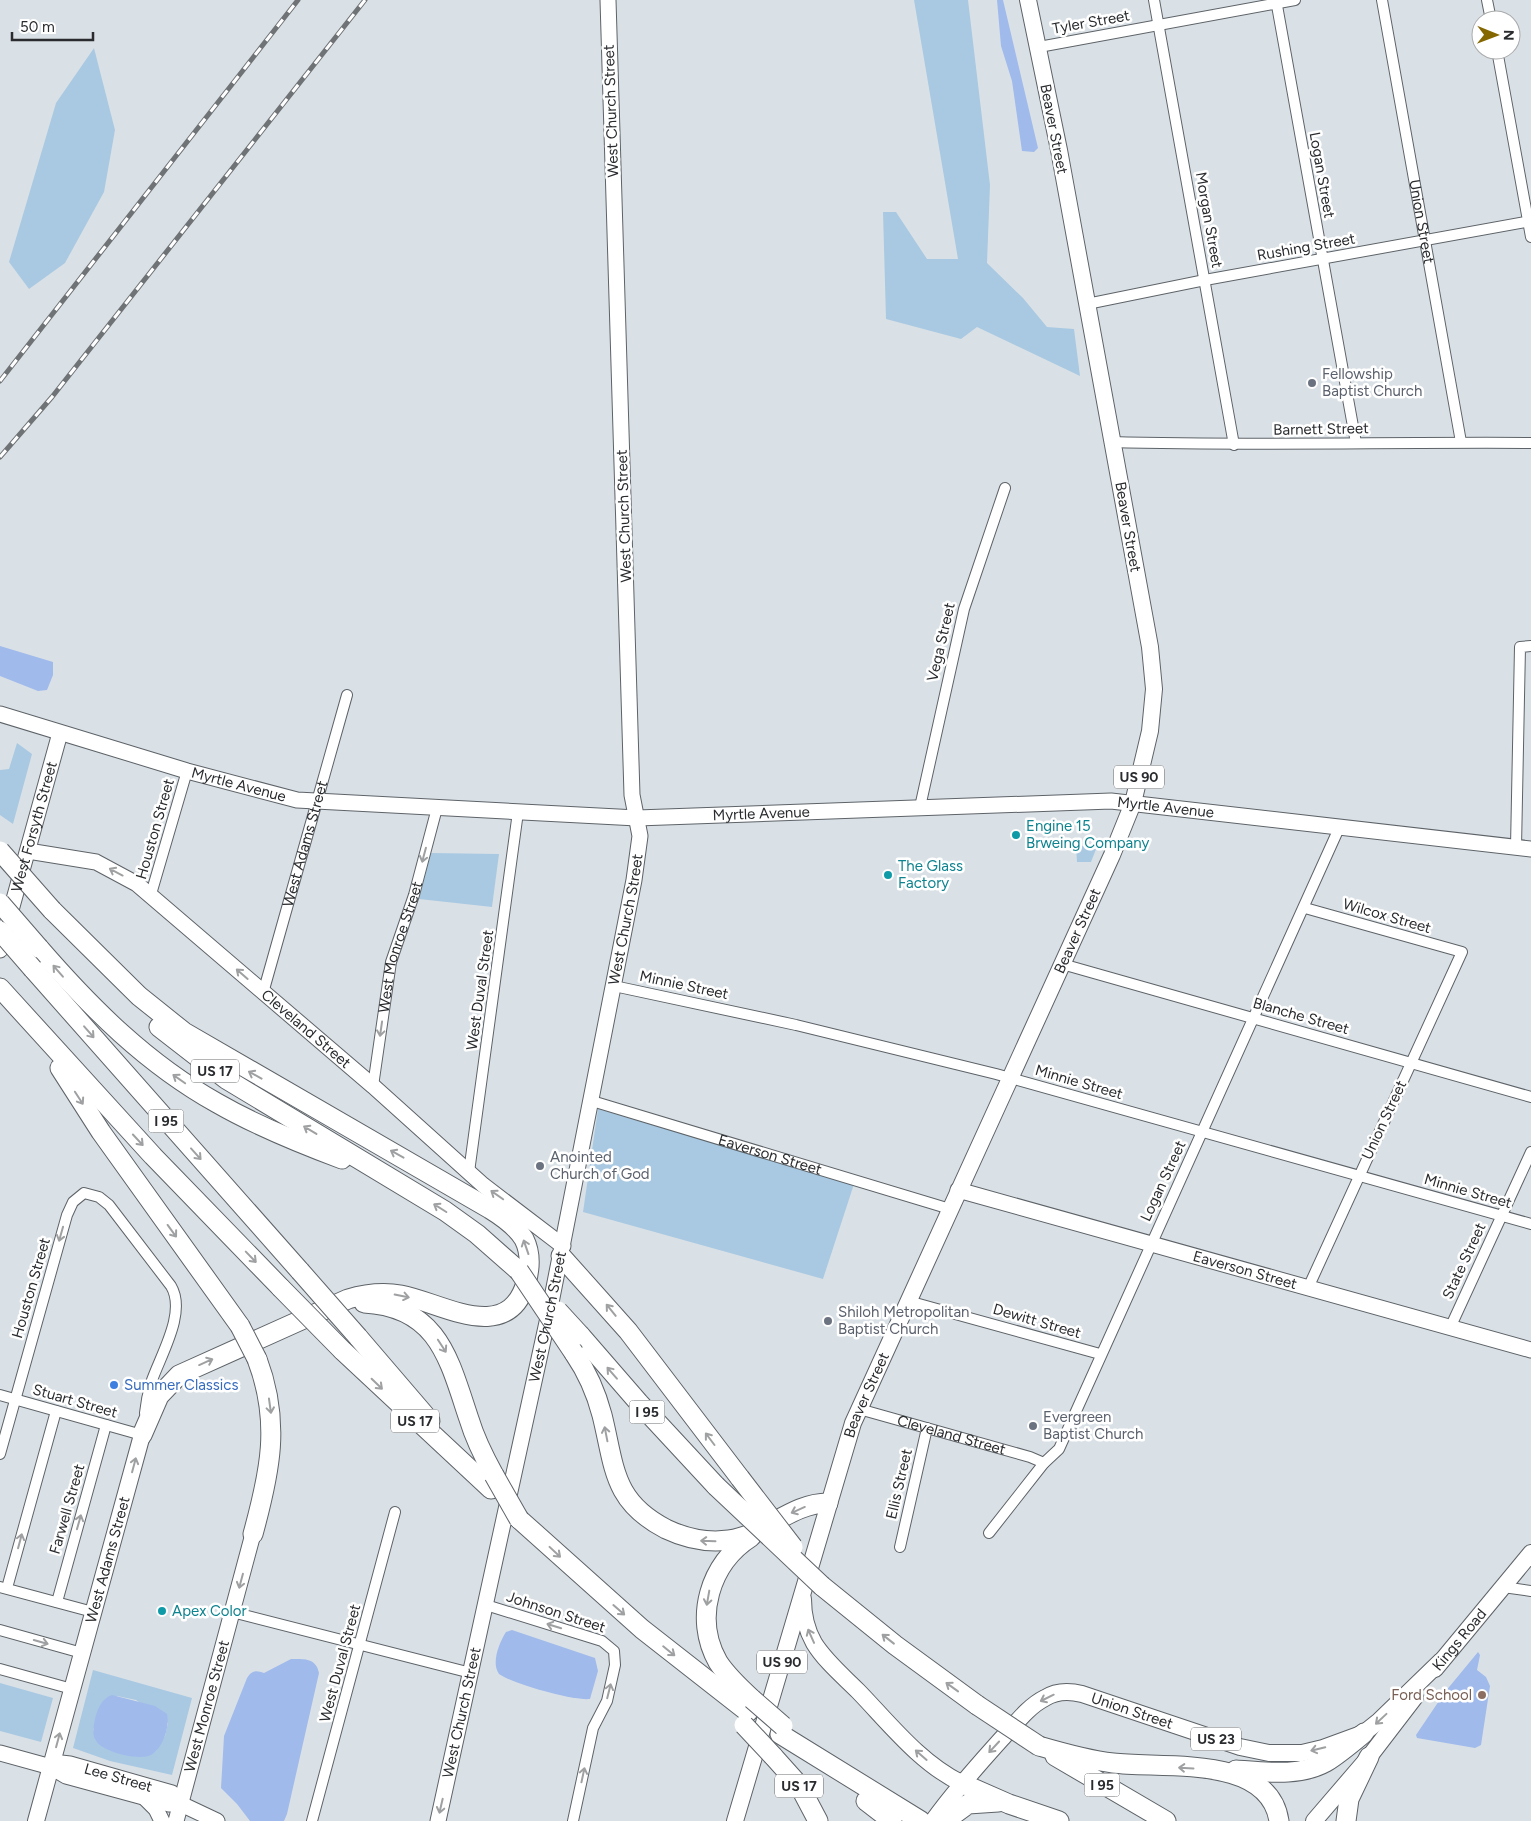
<svg xmlns="http://www.w3.org/2000/svg" width="1531" height="1821" viewBox="0 0 1531 1821" font-family="Figtree,sans-serif">
<style>
.green{fill:#a9c9e2;fill-rule:evenodd}
.water{fill:#a0baec}
.lines{fill:none;stroke-linecap:round;stroke-linejoin:round}
.street-casing{stroke:#5d6368;stroke-width:12}
.secondary-casing{stroke:#5d6368;stroke-width:17}
.primary-casing{stroke:#5d6368;stroke-width:18}
.highway-casing{stroke:#5d6368;stroke-width:21}
.street{stroke:#fff;stroke-width:10}
.secondary{stroke:#fff;stroke-width:15}
.primary{stroke:#fff;stroke-width:16}
.highway{stroke:#fff;stroke-width:19}
.rail-casing{stroke:#6f7376;stroke-width:5}
.rail{stroke:#fff;stroke-width:3;stroke-dasharray:9;stroke-linecap:butt}
.highway-bridge-casing{stroke:#5d6368;stroke-width:21;stroke-linecap:butt}
.highway-bridge{stroke:#fff;stroke-width:19}
.oneway{stroke:#9fa0a1}
.worship-dot{fill:#6b7280;stroke:#fff;stroke-width:2}
.culture-dot{fill:#0f9aa8;stroke:#fff;stroke-width:2}
.shop-dot{fill:#3f7fe0;stroke:#fff;stroke-width:2}
.education-dot{fill:#8d6e63;stroke:#fff;stroke-width:2}
.labels{text-anchor:middle;stroke-width:5;stroke-linejoin:round;paint-order:stroke}
.shield{fill:#fff;stroke:#696b6d;stroke-width:1}
.shield-label{font-size:14px;font-weight:bold;fill:#292b2e}
.street-label{font-size:15px;fill:#292b2e;stroke:#fff}
.worship-label{font-size:15px;fill:#5b616d;stroke:#fff;text-anchor:start}
.culture-label{font-size:15px;fill:#0d838f;stroke:#fff;text-anchor:start}
.shop-label{font-size:15px;fill:#366cbe;stroke:#fff;text-anchor:start}
.education-label{font-size:15px;fill:#785e54;stroke:#fff;text-anchor:end}
</style>
<rect width="100%" height="100%" fill="#dae1e6"/>
<!-- green -->
<g class="green">
<path d="M914,0H968L990,185L987,263L1023,298L1047,327L1074,329L1080,376L977,327L961,339L886,319L883,212H896L927,259H958Z"/>
<path d="M94,48L115,130L104,192L65,263L29,289L9,262L56,103Z"/>
<path d="M17,743L32,754L13,824L0,815V770L9,769Z"/>
<path d="M1098,844L1091,862H1077L1076,847Z"/>
<path d="M431,853L499,854L492,907L419,899Z"/>
<path d="M598,1109L854,1184L823,1279L583,1212Z"/>
<path d="M93,1670L192,1698L172,1775L110,1761L73,1748ZM117,1696L136,1700L168,1723L165,1736L156,1751C126,1758 123,1755 96,1741L93,1729Z"/>
<path d="M0,1683L53,1698L41,1742L0,1731Z"/>
</g>
<!-- water -->
<g class="water">
<path d="M997,0H1003L1038,148L1034,152L1022,151L1012,81L1001,46Z"/>
<path d="M0,646L53,662V675L47,690L38,691L0,676Z"/>
<path d="M512,1630L595,1658L598,1671L590,1699C573,1701 513,1684 499,1674C491,1663 499,1643 506,1632Z"/>
<path d="M1478,1652L1480,1655L1477,1670L1486,1677L1490,1686L1481,1745L1475,1748L1417,1738L1416,1735L1445,1692Z"/>
<path d="M291,1659C305,1659 316,1658 319,1673L287,1814L284,1821H250L237,1804L221,1788L224,1736L247,1678C252,1670 256,1670 264,1673Z"/>
<path d="M112,1695L155,1706L167,1714C170,1727 163,1748 151,1755C139,1761 103,1752 96,1741C91,1733 94,1724 96,1715C99,1706 103,1698 112,1695Z"/>
</g>
<g class="lines">
<!-- street casing -->
<g class="street-casing">
<g id="street">
<path d="M1154,0L1234,445"/>
<path d="M1276,0L1356,443"/>
<path id="s1" d="M1382,0L1461,442"/>
<path d="M1487,0L1491,20"/>
<path d="M1039,47L1295,0"/>
<path d="M1497,50L1531,237"/>
<path d="M1087,304L1205,280L1531,221"/>
<path d="M1112,442C1252,446 1391,442 1531,443"/>
<path d="M920,807L964,609L1005,488"/>
<path d="M1516,847L1520,647L1531,646"/>
<path d="M151,894L187,771"/>
<path d="M1305,908L1462,952L1308,1288"/>
<path d="M1062,964L1531,1097"/>
<path d="M614,986L796,1025L996,1074L1531,1224"/>
<path id="s2" d="M263,993L347,695"/>
<path id="s3" d="M373,1086L391,962L414,895L437,808"/>
<path id="s4" d="M592,1101L950,1209"/>
<path d="M469,1172L518,812"/>
<path d="M908,1301L1100,1354"/>
<path d="M1450,1328L1531,1152"/>
<path d="M0,1395L142,1435L143,1433"/>
<path id="s5" d="M859,1409L1030,1457L1044,1463"/>
<path d="M0,1454L67,1215L73,1202L84,1193L99,1197L109,1205L171,1286C187,1313 160,1356 151,1383C148,1393 146,1403 145,1413"/>
<path d="M989,1533L1044,1463L1059,1449L1340,826"/>
<path d="M900,1547L927,1428"/>
<path d="M0,1587L93,1612"/>
<path d="M1503,1587L1531,1591"/>
<path d="M7,1588L56,1411"/>
<path d="M57,1602L106,1425"/>
<path d="M486,1605L602,1641L614,1651L615,1665L607,1701L593,1728L573,1821"/>
<path d="M232,1612L471,1673"/>
<path d="M0,1630L82,1653"/>
<path d="M0,1669L72,1689"/>
<path d="M312,1821L395,1512"/>
</g>
</g>
<!-- secondary casing -->
<g class="secondary-casing">
<g id="secondary">
<path id="s6" d="M0,714L187,771L297,800L637,818L1111,801L1531,849"/>
<path id="s7" d="M28,851L96,862L137,884L373,1086L483,1185L563,1246"/>
<path id="s8" d="M0,950L60,733"/>
<path id="s9" d="M958,1190L1531,1350"/>
<path d="M0,1753L51,1767L66,1776L169,1804H181L217,1821"/>
<path id="s10" d="M51,1767L61,1763L70,1764L172,1793L181,1804"/>
<path d="M145,1798L156,1809L162,1821"/>
<path id="s11" d="M176,1821L253,1534"/>
<path id="s12" d="M438,1821L549,1313L634,880L640,836L632,795L608,0"/>
</g>
</g>
<!-- primary casing -->
<g class="primary-casing">
<g id="primary">
<path d="M803,1599C803,1614 806,1629 814,1643C825,1661 843,1676 858,1691C889,1723 920,1763 961,1783"/>
<path id="s13" d="M1435,1669L1531,1553"/>
<path id="s14" d="M36,1821L142,1435"/>
<path id="s15" d="M735,1821L853,1423L1112,855L1133,803L1150,731L1154,689L1150,647L1059,150L1028,0"/>
<path id="s16" d="M933,1821C955,1790 980,1763 1005,1735C1017,1722 1029,1706 1045,1698C1056,1691 1070,1691 1082,1694L1240,1747L1269,1753H1302L1323,1748L1364,1733L1379,1721L1441,1661"/>
<path d="M1314,1821L1369,1757L1415,1697"/>
</g>
</g>
<!-- highway casing -->
<g class="highway-casing">
<g id="highway">
<path d="M52,910L139,996L184,1032L490,1209C503,1217 516,1226 524,1239C531,1253 530,1269 526,1283C507,1346 440,1302 401,1295C383,1292 365,1294 348,1299L179,1375L159,1396L142,1435"/>
<path d="M39,948C91,1008 147,1064 217,1103C257,1126 299,1143 342,1159"/>
<path d="M33,969L300,1271"/>
<path d="M0,988L153,1156L281,1288"/>
<path d="M159,1027L226,1079L445,1211L477,1234L519,1271"/>
<path d="M60,1068L101,1132L240,1326"/>
<path d="M561,1256L628,1331L740,1478"/>
<path d="M364,1303C439,1307 449,1360 469,1419C475,1439 484,1457 494,1475"/>
<path d="M580,1335L639,1403L716,1486"/>
<path d="M358,1337L430,1421"/>
<path d="M342,1350L491,1489"/>
<path d="M574,1353C587,1372 596,1392 602,1415C615,1467 612,1501 666,1529C687,1539 707,1543 729,1540C765,1535 791,1503 828,1503"/>
<path d="M519,1519L642,1629L748,1712"/>
<path d="M253,1534C270,1472 281,1422 257,1359"/>
<path d="M751,1537C710,1563 693,1618 718,1662C727,1676 740,1688 752,1699"/>
<path d="M822,1586L895,1645L977,1705"/>
<path d="M780,1734L921,1821"/>
<path d="M1039,1746C1063,1753 1088,1760 1113,1763C1163,1769 1269,1754 1279,1821"/>
<path d="M773,1756L799,1785L818,1821"/>
<path d="M1055,1756L1166,1821"/>
<path d="M1236,1770C1266,1772 1299,1777 1326,1762C1339,1754 1352,1743 1364,1733"/>
<path d="M961,1783L1009,1804L1059,1821"/>
<path d="M866,1801L892,1821"/>
<path d="M945,1821L968,1804L998,1802"/>
<path d="M1346,1821L1349,1799L1369,1757"/>
</g>
</g>
<!-- street -->
<use href="#street" class="street"/>
<!-- secondary -->
<use href="#secondary" class="secondary"/>
<!-- primary -->
<use href="#primary" class="primary"/>
<!-- highway -->
<use href="#highway" class="highway"/>
<!-- rail casing -->
<g class="rail-casing">
<g id="rail">
<path d="M0,381L298,0"/>
<path d="M0,457L52,397L365,0"/>
</g>
</g>
<!-- rail -->
<use href="#rail" class="rail"/>
<!-- highway-bridge casing -->
<g class="highway-bridge-casing">
<g id="highway-bridge">
<path d="M0,851L52,910"/>
<path d="M0,903L39,948"/>
<path d="M0,931L33,969"/>
<path d="M300,1271L358,1337"/>
<path d="M519,1271L574,1353"/>
<path d="M281,1288L342,1350"/>
<path d="M558,1311L580,1335"/>
<path d="M240,1326L257,1359"/>
<path d="M494,1475L519,1519"/>
<path d="M740,1478L793,1547"/>
<path d="M716,1486L822,1586"/>
<path d="M752,1699L783,1726"/>
<path d="M977,1705L1039,1746"/>
<path d="M744,1725L773,1756"/>
</g>
</g>
<!-- highway-bridge -->
<use href="#highway-bridge" class="highway-bridge"/>
</g>
<!-- one-way arrows -->
<defs><path id="oneway-shaft" d="M-6 0H5M1.5-3L5.5 0L1.5 3" fill="none" stroke-width="1.6" stroke-linecap="round" stroke-linejoin="round" transform="scale(1.25)"/></defs>
<g class="oneway">
<use href="#oneway-shaft" transform="translate(424 855) rotate(105)"/>
<use href="#oneway-shaft" transform="translate(116 872) rotate(-152)"/>
<use href="#oneway-shaft" transform="translate(58 971) rotate(-131)"/>
<use href="#oneway-shaft" transform="translate(242 974) rotate(-139)"/>
<use href="#oneway-shaft" transform="translate(381 1029) rotate(98)"/>
<use href="#oneway-shaft" transform="translate(89 1032) rotate(49)"/>
<use href="#oneway-shaft" transform="translate(255 1075) rotate(-151)"/>
<use href="#oneway-shaft" transform="translate(179 1079) rotate(-145)"/>
<use href="#oneway-shaft" transform="translate(79 1098) rotate(57)"/>
<use href="#oneway-shaft" transform="translate(310 1130) rotate(-149)"/>
<use href="#oneway-shaft" transform="translate(138 1140) rotate(47)"/>
<use href="#oneway-shaft" transform="translate(196 1154) rotate(48)"/>
<use href="#oneway-shaft" transform="translate(397 1154) rotate(-151)"/>
<use href="#oneway-shaft" transform="translate(497 1195) rotate(-145)"/>
<use href="#oneway-shaft" transform="translate(440 1208) rotate(-148)"/>
<use href="#oneway-shaft" transform="translate(172 1231) rotate(54)"/>
<use href="#oneway-shaft" transform="translate(61 1234) rotate(106)"/>
<use href="#oneway-shaft" transform="translate(526 1247) rotate(-109)"/>
<use href="#oneway-shaft" transform="translate(251 1257) rotate(46)"/>
<use href="#oneway-shaft" transform="translate(402 1296) rotate(11)"/>
<use href="#oneway-shaft" transform="translate(611 1310) rotate(-129)"/>
<use href="#oneway-shaft" transform="translate(442 1346) rotate(57)"/>
<use href="#oneway-shaft" transform="translate(206 1362) rotate(-24)"/>
<use href="#oneway-shaft" transform="translate(612 1373) rotate(-131)"/>
<use href="#oneway-shaft" transform="translate(377 1384) rotate(44)"/>
<use href="#oneway-shaft" transform="translate(270 1406) rotate(82)"/>
<use href="#oneway-shaft" transform="translate(606 1434) rotate(-101)"/>
<use href="#oneway-shaft" transform="translate(710 1439) rotate(-127)"/>
<use href="#oneway-shaft" transform="translate(134 1465) rotate(-75)"/>
<use href="#oneway-shaft" transform="translate(798 1510) rotate(156)"/>
<use href="#oneway-shaft" transform="translate(79 1522) rotate(-74)"/>
<use href="#oneway-shaft" transform="translate(20 1541) rotate(-75)"/>
<use href="#oneway-shaft" transform="translate(708 1541) rotate(-178)"/>
<use href="#oneway-shaft" transform="translate(555 1552) rotate(43)"/>
<use href="#oneway-shaft" transform="translate(241 1581) rotate(105)"/>
<use href="#oneway-shaft" transform="translate(708 1598) rotate(100)"/>
<use href="#oneway-shaft" transform="translate(619 1610) rotate(41)"/>
<use href="#oneway-shaft" transform="translate(554 1626) rotate(-163)"/>
<use href="#oneway-shaft" transform="translate(811 1636) rotate(-114)"/>
<use href="#oneway-shaft" transform="translate(888 1639) rotate(-142)"/>
<use href="#oneway-shaft" transform="translate(41 1642) rotate(16)"/>
<use href="#oneway-shaft" transform="translate(669 1651) rotate(39)"/>
<use href="#oneway-shaft" transform="translate(952 1687) rotate(-144)"/>
<use href="#oneway-shaft" transform="translate(609 1691) rotate(-76)"/>
<use href="#oneway-shaft" transform="translate(1047 1698) rotate(154)"/>
<use href="#oneway-shaft" transform="translate(1381 1719) rotate(137)"/>
<use href="#oneway-shaft" transform="translate(58 1740) rotate(-75)"/>
<use href="#oneway-shaft" transform="translate(994 1747) rotate(133)"/>
<use href="#oneway-shaft" transform="translate(1318 1749) rotate(166)"/>
<use href="#oneway-shaft" transform="translate(921 1755) rotate(-139)"/>
<use href="#oneway-shaft" transform="translate(1186 1768) rotate(-177)"/>
<use href="#oneway-shaft" transform="translate(583 1775) rotate(-78)"/>
<use href="#oneway-shaft" transform="translate(441 1806) rotate(103)"/>
</g>
<!-- markers -->
<g class="worship-dot">
<circle cx="1312" cy="383" r="5"/>
<circle cx="540" cy="1166" r="5"/>
<circle cx="828" cy="1321" r="5"/>
<circle cx="1033" cy="1426" r="5"/>
</g>
<g class="culture-dot">
<circle cx="1016" cy="835" r="5"/>
<circle cx="888" cy="875" r="5"/>
<circle cx="162" cy="1611" r="5"/>
</g>
<circle class="shop-dot" cx="114" cy="1385" r="5"/>
<circle class="education-dot" cx="1482" cy="1695" r="5"/>
<g class="labels">
<!-- shield labels -->
<g class="shield">
<rect x="1114" y="765.5" width="50" height="23" rx="4"/>
<rect x="191" y="1059.5" width="48" height="23" rx="4"/>
<rect x="148.5" y="1109.5" width="35" height="23" rx="4"/>
<rect x="629.5" y="1400.5" width="35" height="23" rx="4"/>
<rect x="391" y="1409.5" width="48" height="23" rx="4"/>
<rect x="757" y="1650.5" width="50" height="23" rx="4"/>
<rect x="1191" y="1727.5" width="50" height="23" rx="4"/>
<rect x="1084.5" y="1773.5" width="35" height="23" rx="4"/>
<rect x="775" y="1774.5" width="48" height="23" rx="4"/>
</g>
<g class="shield-label">
<text x="1139" y="782">US 90</text>
<text x="215" y="1076">US 17</text>
<text x="166" y="1126">I 95</text>
<text x="647" y="1417">I 95</text>
<text x="415" y="1426">US 17</text>
<text x="782" y="1667">US 90</text>
<text x="1216" y="1744">US 23</text>
<text x="1102" y="1790">I 95</text>
<text x="799" y="1791">US 17</text>
</g>
<!-- street labels -->
<g class="street-label">
<text transform="translate(1091 22) rotate(-10)" y="5">Tyler Street</text>
<text transform="translate(611 111) rotate(-92)" y="5">West Church Street</text>
<text transform="translate(1054 129) rotate(79)" y="5">Beaver Street</text>
<text transform="translate(1322 175) rotate(80)" y="5">Logan Street</text>
<text transform="translate(1209 220) rotate(80)" y="5">Morgan Street</text>
<text dy="5" stroke="none"><textPath href="#s1" startOffset="225">Union Street</textPath></text>
<text transform="translate(1306 247) rotate(-10)" y="5">Rushing Street</text>
<text transform="translate(1321 429) rotate(-1)" y="5">Barnett Street</text>
<text transform="translate(624 516) rotate(-92)" y="5">West Church Street</text>
<text transform="translate(1128 527) rotate(80)" y="5">Beaver Street</text>
<text transform="translate(941 642) rotate(-77)" y="5">Vega Street</text>
<text dy="5" stroke="none"><textPath href="#s6" startOffset="249">Myrtle Avenue</textPath></text>
<text dy="5" stroke="none"><textPath href="#s6" startOffset="1179">Myrtle Avenue</textPath></text>
<text dy="5" stroke="none"><textPath href="#s6" startOffset="774">Myrtle Avenue</textPath></text>
<text dy="5" stroke="none"><textPath href="#s8" startOffset="128">West Forsyth Street</textPath></text>
<text transform="translate(155 829) rotate(-74)" y="5">Houston Street</text>
<text dy="5" stroke="none"><textPath href="#s2" startOffset="155">West Adams Street</textPath></text>
<text transform="translate(1387 916) rotate(16)" y="5">Wilcox Street</text>
<text dy="5" stroke="none"><textPath href="#s12" startOffset="921">West Church Street</textPath></text>
<text dy="5" stroke="none"><textPath href="#s15" startOffset="956">Beaver Street</textPath></text>
<text dy="5" stroke="none"><textPath href="#s3" startOffset="142">West Monroe Street</textPath></text>
<text transform="translate(684 985) rotate(12)" y="5">Minnie Street</text>
<text transform="translate(480 990) rotate(-82)" y="5">West Duval Street</text>
<text transform="translate(1301 1016) rotate(16)" y="5">Blanche Street</text>
<text dy="5" stroke="none"><textPath href="#s7" startOffset="338">Cleveland Street</textPath></text>
<text transform="translate(1079 1082) rotate(16)" y="5">Minnie Street</text>
<text transform="translate(1384 1120) rotate(-65)" y="5">Union Street</text>
<text dy="5" stroke="none"><textPath href="#s4" startOffset="186">Eaverson Street</textPath></text>
<text transform="translate(1163 1181) rotate(-65)" y="5">Logan Street</text>
<text transform="translate(1468 1191) rotate(16)" y="5">Minnie Street</text>
<text transform="translate(1464 1261) rotate(-65)" y="5">State Street</text>
<text dy="5" stroke="none"><textPath href="#s9" startOffset="298">Eaverson Street</textPath></text>
<text transform="translate(31 1288) rotate(-74)" y="5">Houston Street</text>
<text dy="5" stroke="none"><textPath href="#s12" startOffset="516">West Church Street</textPath></text>
<text transform="translate(1037 1321) rotate(16)" y="5">Dewitt Street</text>
<text dy="5" stroke="none"><textPath href="#s15" startOffset="446">Beaver Street</textPath></text>
<text transform="translate(75 1401) rotate(16)" y="5">Stuart Street</text>
<text dy="5" stroke="none"><textPath href="#s5" startOffset="96">Cleveland Street</textPath></text>
<text transform="translate(899 1484) rotate(-77)" y="5">Ellis Street</text>
<text transform="translate(67 1509) rotate(-74)" y="5">Farwell Street</text>
<text dy="5" stroke="none"><textPath href="#s14" startOffset="271">West Adams Street</textPath></text>
<text transform="translate(556 1612) rotate(18)" y="5">Johnson Street</text>
<text dy="5" stroke="none"><textPath href="#s13" startOffset="38">Kings Road</textPath></text>
<text transform="translate(340 1663) rotate(-75)" y="5">West Duval Street</text>
<text dy="5" stroke="none"><textPath href="#s11" startOffset="119">West Monroe Street</textPath></text>
<text dy="5" stroke="none"><textPath href="#s16" startOffset="258">Union Street</textPath></text>
<text dy="5" stroke="none"><textPath href="#s12" startOffset="111">West Church Street</textPath></text>
<text dy="5" stroke="none"><textPath href="#s10" startOffset="70">Lee Street</textPath></text>
</g>
<!-- worship labels -->
<g class="worship-label">
<text x="1322" y="379">Fellowship<tspan x="1322" dy="17">Baptist Church</tspan></text>
<text x="550" y="1162">Anointed<tspan x="550" dy="17">Church of God</tspan></text>
<text x="838" y="1317">Shiloh Metropolitan<tspan x="838" dy="17">Baptist Church</tspan></text>
<text x="1043" y="1422">Evergreen<tspan x="1043" dy="17">Baptist Church</tspan></text>
</g>
<!-- culture labels -->
<g class="culture-label">
<text x="1026" y="831">Engine 15<tspan x="1026" dy="17">Brweing Company</tspan></text>
<text x="898" y="871">The Glass<tspan x="898" dy="17">Factory</tspan></text>
<text x="172" y="1616">Apex Color</text>
</g>
<!-- shop labels -->
<g class="shop-label">
<text x="124" y="1390">Summer Classics</text>
</g>
<!-- education labels -->
<g class="education-label">
<text x="1472" y="1700">Ford School</text>
</g>
</g>
<!-- north arrow -->
<g transform="translate(1496 35) rotate(91)"><circle r="24" fill="#ffffff" stroke="#a9aaab"/>
<path d="M0-4L9 19L0 12L-9 19Z" fill="#846700"/>
<text y="-8" font-size="14" font-weight="bold" text-anchor="middle" fill="#292b2e">N</text>
</g>
<!-- scale -->
<path d="M12 32v8h81v-8" fill="none" stroke="#292b2e" stroke-width="2.5"/>
<text x="20" y="32" font-size="15" fill="#292b2e" stroke="#ffffff" stroke-width="4" paint-order="stroke">50 m</text>
</svg>
